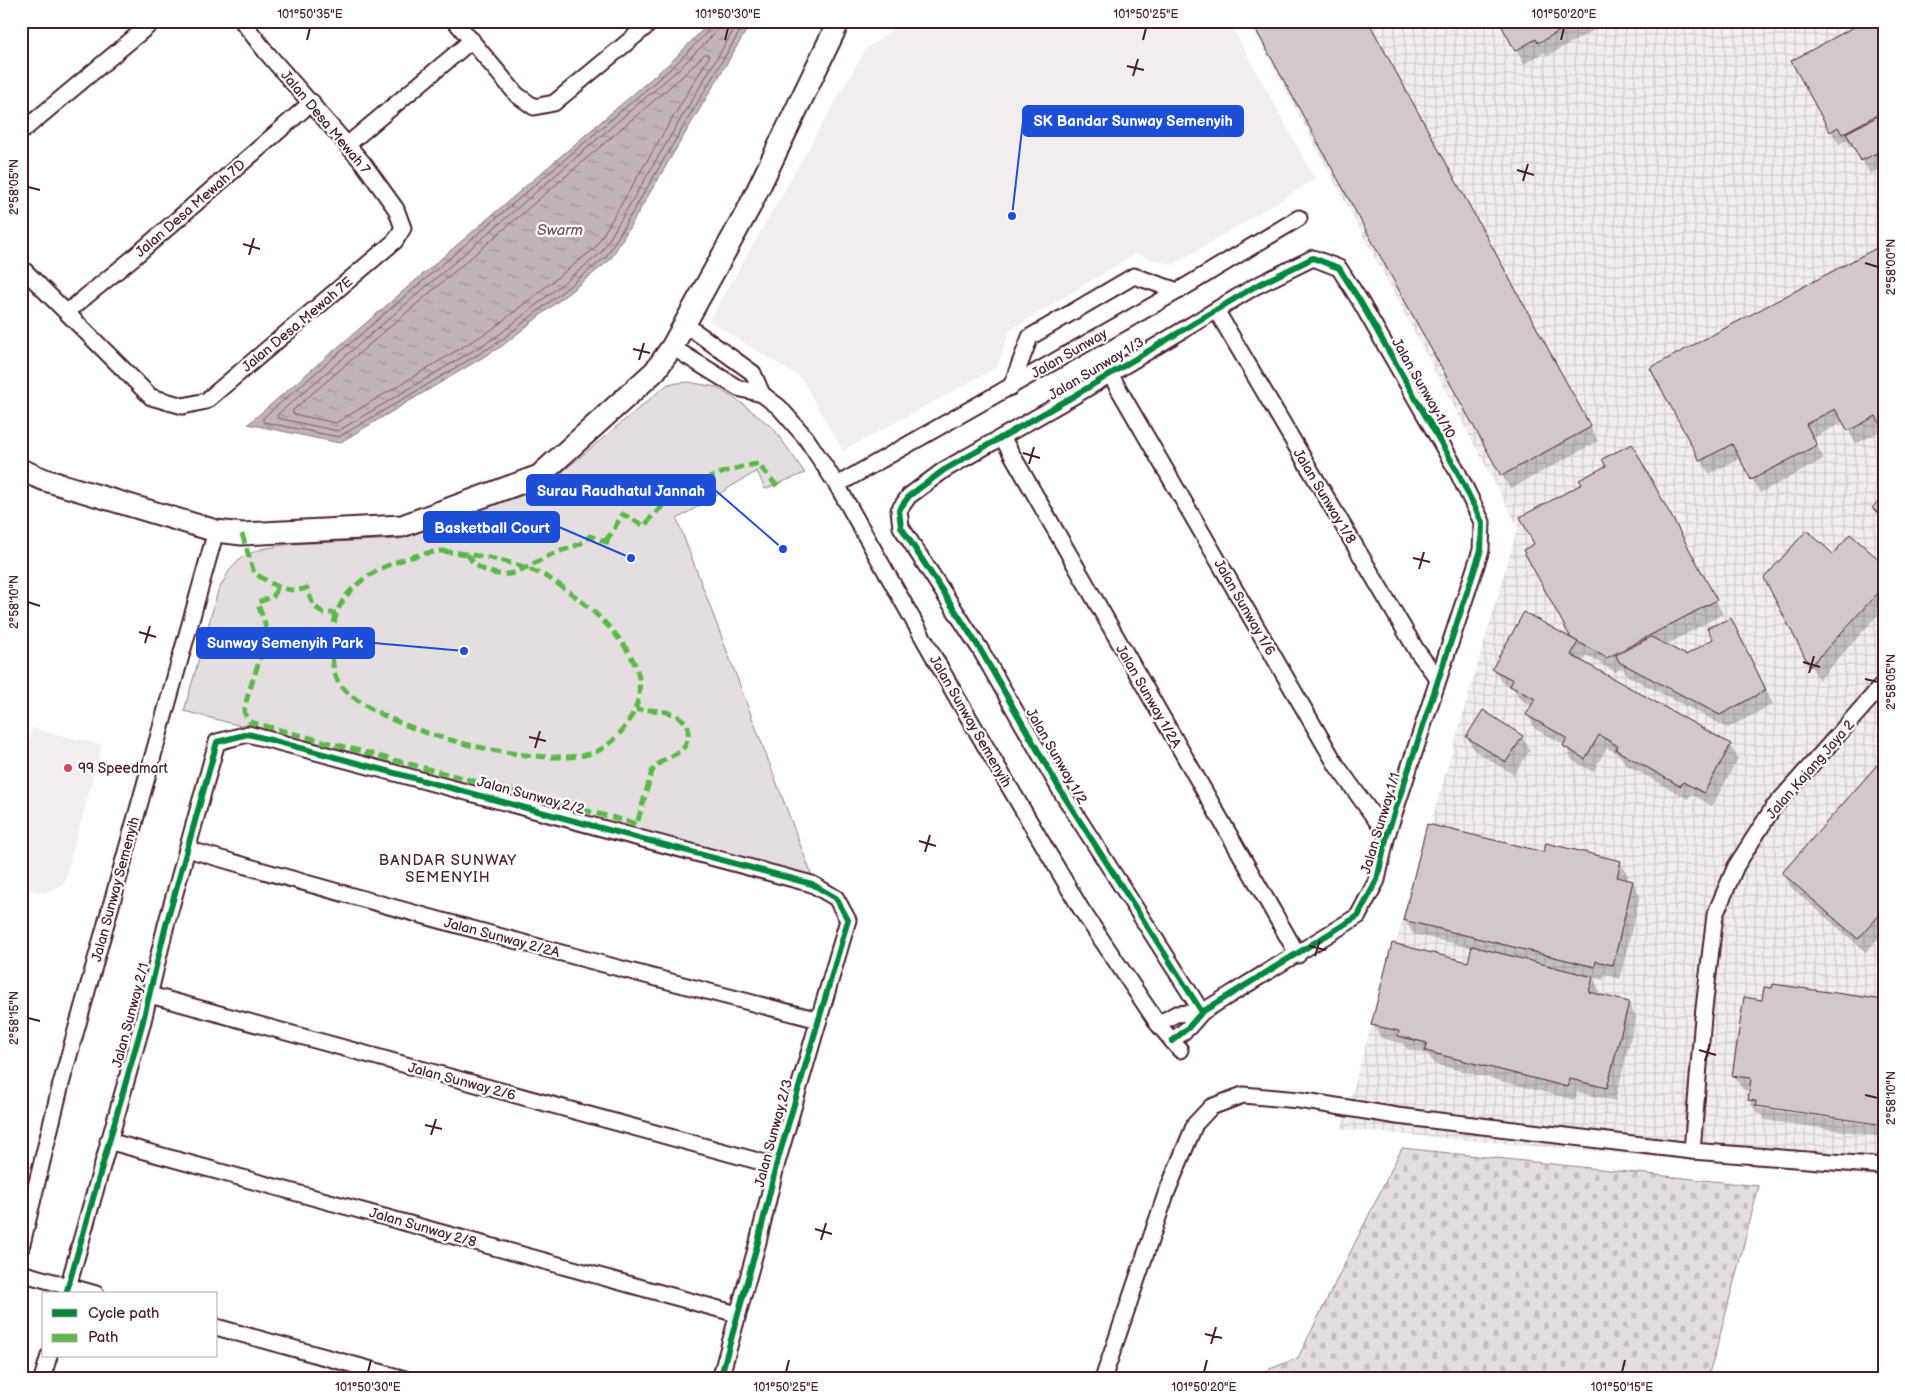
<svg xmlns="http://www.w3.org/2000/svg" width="1905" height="1400" viewBox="0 0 1905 1400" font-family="'Balsamiq Sans',sans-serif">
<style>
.built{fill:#f2eeef}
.industrial{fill:url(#industrial-grid)}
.cemetery{fill:url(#cemetery-stones);stroke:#987e86}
.park{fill:#e5dee0;stroke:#987e86}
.water{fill:url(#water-ripples);stroke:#91787e}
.shadow{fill:#0003}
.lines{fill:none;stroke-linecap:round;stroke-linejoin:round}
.shore{stroke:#7a5a63;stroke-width:1}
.building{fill:#d2c7cb;stroke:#4a1f2b}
.street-casing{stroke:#4a1f2b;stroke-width:19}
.secondary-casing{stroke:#4a1f2b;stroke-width:25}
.street{stroke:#fff;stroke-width:15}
.secondary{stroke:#fff;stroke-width:21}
.quiet{stroke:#58b947;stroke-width:5;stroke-dasharray:10 5;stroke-linecap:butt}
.cycleway-casing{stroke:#fff;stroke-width:9}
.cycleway{stroke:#00873e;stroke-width:6}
.ticks{fill:none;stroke:#4a1f2b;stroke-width:2}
.poi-dot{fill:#d1495b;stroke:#fff;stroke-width:2}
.labels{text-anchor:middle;stroke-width:4.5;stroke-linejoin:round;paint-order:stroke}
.street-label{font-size:14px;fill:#4a1f2b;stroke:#fff}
.poi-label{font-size:14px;fill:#4a1f2b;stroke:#fff;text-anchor:start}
.water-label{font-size:15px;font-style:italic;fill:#74535c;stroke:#fff}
.neighbourhood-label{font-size:15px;letter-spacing:1px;fill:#4a1f2b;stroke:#fff}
.leader{fill:none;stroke:#1d4ed8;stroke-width:2}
.callout-dot{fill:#1d4ed8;stroke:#fff;stroke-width:2}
.callout{fill:#1d4ed8;stroke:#1d4ed8;stroke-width:2}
.callout-label{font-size:15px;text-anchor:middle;font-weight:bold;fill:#fff}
.neatline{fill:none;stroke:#4a1f2b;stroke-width:2}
.ticks-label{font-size:12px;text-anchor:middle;fill:#4a1f2b}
</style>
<defs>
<pattern id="industrial-grid" width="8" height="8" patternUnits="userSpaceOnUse" patternTransform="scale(1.25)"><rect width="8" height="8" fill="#f2eeef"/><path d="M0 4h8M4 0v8" fill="none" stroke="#d1cccd"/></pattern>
<pattern id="cemetery-stones" width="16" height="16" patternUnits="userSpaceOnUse" patternTransform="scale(1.25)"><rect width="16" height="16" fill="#e5dee0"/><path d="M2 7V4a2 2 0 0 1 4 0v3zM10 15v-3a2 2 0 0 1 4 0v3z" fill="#c6bec0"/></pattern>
<pattern id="water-ripples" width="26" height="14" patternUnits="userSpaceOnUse" patternTransform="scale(1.25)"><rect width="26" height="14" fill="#c1b3b6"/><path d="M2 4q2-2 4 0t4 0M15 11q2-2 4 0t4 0" fill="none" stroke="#9f9194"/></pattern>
</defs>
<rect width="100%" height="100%" fill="#fff"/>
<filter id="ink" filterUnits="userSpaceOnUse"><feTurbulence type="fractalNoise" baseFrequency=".02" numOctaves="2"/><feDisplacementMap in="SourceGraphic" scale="10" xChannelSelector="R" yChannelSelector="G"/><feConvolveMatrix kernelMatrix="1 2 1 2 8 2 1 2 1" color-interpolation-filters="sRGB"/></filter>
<g filter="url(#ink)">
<!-- built -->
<g class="built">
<path d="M903,21H1229L1315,179L1173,265L1135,254L1010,330L997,367L843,451L801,378L709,321L865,50Z"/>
<path d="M32,728L102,745L64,884L44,893L21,887V770Z"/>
</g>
<!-- industrial -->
<path class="industrial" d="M1249,21H1884V1177L1341,1129L1518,527Z"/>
<!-- cemetery -->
<path class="cemetery" d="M1402,1148L1759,1186L1714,1358L1707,1379H1244L1298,1358Z"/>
<!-- park -->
<path class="park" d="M688,382L716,387L743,404L774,429L805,473L765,489L757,471L677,519L812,876L184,711L218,591L229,571L242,557L261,549L290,544L399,539L543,488L668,384Z"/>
<!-- water -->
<path class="water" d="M711,21H752L610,260L502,346L339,443L248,424L673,60Z"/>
<!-- shadow -->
<g class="shadow">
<path d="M1367,21L1598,441L1510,489L1502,475Z"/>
<path d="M1500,21H1611L1547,56L1545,52L1524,64Z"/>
<path d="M1884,21V166L1870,174L1854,145L1851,147L1847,140L1839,144L1831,131Z"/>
<path d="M1884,245V429L1856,444L1844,422L1813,438L1824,459L1760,493L1741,458L1709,474L1652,369Z"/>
<path d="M1639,459L1723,614L1664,646L1686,657L1738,633L1773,704L1728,728L1628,676L1623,668L1615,672L1586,655L1582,663L1730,745L1738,759L1712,806L1691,794L1688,799L1625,764L1620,755L1607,748L1593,772L1572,760L1565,745L1535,729L1528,715L1533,706L1520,699L1514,689L1502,683L1494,669L1575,642L1525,550L1536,544Z"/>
<path d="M1884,497V523L1874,508Z"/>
<path d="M1833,555L1884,566V608L1819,680L1765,578Z"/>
<path d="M1467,737H1522L1530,750L1514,775L1475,751Z"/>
<path d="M1884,759V932L1866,952L1791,887L1783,873Z"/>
<path d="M1545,854L1620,862L1628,876L1627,881L1633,882L1640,896L1620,979L1604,974L1603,980L1592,977L1600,991L1599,996L1628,1003L1636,1017L1615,1101L1577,1092L1575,1100L1434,1064L1428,1054L1407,1049L1404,1044L1381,1038L1373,1024L1469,964L1473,948L1413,934L1405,920Z"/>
<path d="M1774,990L1758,1108L1884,1126V1137L1765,1120L1762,1114L1757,1113L1749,1100L1750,1091L1742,1089L1734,1076L1763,1001Z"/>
</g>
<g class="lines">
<!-- shore -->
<g class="shore">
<path d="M714,21L712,27L676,64L263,418V422L339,437L499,342L606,257L746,21"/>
<path d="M720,21L717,31L680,68L277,415V418L338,431L496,337L601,253L739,21"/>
<path d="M705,54H708L709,57L595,248L491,330L336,423L293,414V410L685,74Z"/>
</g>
</g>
<!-- building -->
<g class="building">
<path d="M1251,21H1368L1591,427L1501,476Z"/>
<path d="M1499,21H1578L1538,43L1536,39L1515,51Z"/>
<path d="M1865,21H1884V111L1842,134L1838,127L1830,132L1791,61Z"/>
<path d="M1884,113V149L1861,161L1846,133Z"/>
<path d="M1884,244V431L1876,416L1848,431L1835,409L1806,424L1817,445L1751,480L1732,444L1700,461L1650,368Z"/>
<path d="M1632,444L1717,600L1607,658L1571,638L1523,550L1534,544L1520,517L1582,484L1579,480L1606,466L1602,459Z"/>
<path d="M1884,495V518L1872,508Z"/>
<path d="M1807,530L1833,554L1850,534L1884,564V586L1810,667L1764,578Z"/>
<path d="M1524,612L1578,642L1571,655L1731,744L1704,793L1683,782L1680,786L1616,750L1618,746L1599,735L1585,759L1563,746L1567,738L1526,715L1535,699L1510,686L1513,680L1492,669Z"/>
<path d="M1731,618L1766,690L1720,715L1619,662L1616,655L1651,637L1686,655L1713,639L1707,628Z"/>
<path d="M1483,710L1523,736L1506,762L1466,737Z"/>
<path d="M1884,757V910L1858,939L1782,873Z"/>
<path d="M1427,824L1544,852L1546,843L1621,861L1617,877L1633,881L1613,965L1596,961L1595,967L1403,920Z"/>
<path d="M1392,943L1468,962L1472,946L1593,977L1589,992L1629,1002L1607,1088L1570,1079L1568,1087L1425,1051L1427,1043L1398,1036L1399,1031L1371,1025Z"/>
<path d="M1773,984L1884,1000V1125L1756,1106V1101L1748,1100L1751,1078L1732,1076L1744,997L1762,1000L1764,987L1772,988Z"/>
</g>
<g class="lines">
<!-- street casing -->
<g class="street-casing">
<g id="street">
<path d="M455,21L517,95L534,107L554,103L653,21"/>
<path d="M21,132L154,21"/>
<path d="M347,145L472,40"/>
<path d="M21,267L151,397L183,406L206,401L395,241L403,228L396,209L363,163L266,52L242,21"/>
<path d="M1216,310L1417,651L1438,679"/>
<path d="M67,312L133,258L312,102"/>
<path d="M686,325L753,373L762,394"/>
<path d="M672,347L738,388L762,394L779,407L806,438L837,485L956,696L1081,909L1158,1024L1180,1050"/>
<path d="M1110,374L1337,766L1387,835"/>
<path d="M1011,387L1030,337L1134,276L1178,291"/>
<path d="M1002,437L1298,955"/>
<path d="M837,485L1178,291L1299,218"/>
<path d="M187,849C397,910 607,966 819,1020"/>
<path d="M150,995L776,1166"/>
<path d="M1158,1024L1176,1014L1202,1012"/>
<path d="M1172,1041L1188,1028L1202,1012L1358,916L1377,880L1387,835L1481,550L1482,522L1456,469L1360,301L1339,268L1313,258L1254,287L1074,396L944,470L909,496L899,510L901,527L980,649L1062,793L1202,1012"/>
<path d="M108,1141L737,1314"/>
<path d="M1692,1151L1703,1017L1715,915L1736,866L1773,808L1884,683"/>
<path d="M21,1248L61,1084L216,531"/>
<path d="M21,1273L96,1294"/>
<path d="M66,1294L142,1025L166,925L217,742L248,734L812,884L836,898L848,920L776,1166L758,1242L720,1379"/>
<path d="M216,1327L405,1379"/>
<path d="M42,1379L49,1356"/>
<path d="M1103,1379L1166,1194L1195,1124L1211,1107L1243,1095L1299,1100L1397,1116L1692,1151L1884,1166"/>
</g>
</g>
<!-- secondary casing -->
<g class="secondary-casing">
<path id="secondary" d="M21,470L45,480L216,531L242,534L402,526L539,476L655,371L672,347L749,208L839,21"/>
</g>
<!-- street -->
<use href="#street" class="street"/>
<!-- secondary -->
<use href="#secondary" class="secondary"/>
<!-- quiet -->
<g class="quiet">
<path d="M242,534L254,573C270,583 287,595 307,588L313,605L323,613H336"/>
<path d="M605,541L612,533L622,514L645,526C665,494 722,468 758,464L777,486"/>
<path d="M442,551C477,555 513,560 545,576C576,593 635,642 639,679C641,697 636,711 626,725C616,740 603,752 584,755C526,766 382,731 342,687C333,678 332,660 332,648C333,637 333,622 337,612C352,574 404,555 442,551Z"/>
<path d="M467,554C472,562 478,568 487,571C515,583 532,561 555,553C569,547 578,548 590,536L611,544"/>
<path d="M277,588L273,597L258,602C259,610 263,616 265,624C269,644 247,689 244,712L250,722L637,824L652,771C668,749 691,761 688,724C671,709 657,710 636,710"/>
</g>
<!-- cycleway casing -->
<g class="cycleway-casing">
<g id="cycleway">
<path d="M1172,1041L1188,1028L1202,1012L1358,916L1377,880L1387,835L1481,550L1482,522L1456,469L1360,301L1339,268L1313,258L1254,287L1074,396L944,470L909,496L899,510L901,527L980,649L1062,793L1202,1012"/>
<path d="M66,1294L142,1025L166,925L217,742L248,734L812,884L836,898L848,920L776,1166L758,1242L720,1379"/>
</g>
</g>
<!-- cycleway -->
<use href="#cycleway" class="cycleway"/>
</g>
</g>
<!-- ticks -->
<path class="ticks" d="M307,40L310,28M725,40L728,28M1143,40L1146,28M1561,40L1564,28M1127,66L1144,70M1133,76L1138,59M1517,170L1534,175M1523,181L1528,164M28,187L40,190M243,244L260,249M249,255L254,238M1865,263L1878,267M633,349L650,353M639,360L644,343M1023,453L1040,458M1029,464L1034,447M1413,558L1430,562M1419,569L1424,552M28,602L40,606M139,632L156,637M145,643L150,626M1803,662L1820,667M1809,673L1814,656M1865,679L1878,682M529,737L546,741M535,748L540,731M919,841L936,846M925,852L930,835M1309,946L1326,950M1315,956L1320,940M28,1018L40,1021M1699,1050L1716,1055M1705,1061L1710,1044M1865,1095L1878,1098M425,1125L442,1129M431,1135L436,1119M815,1229L832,1234M821,1240L826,1223M1205,1334L1222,1338M1211,1344L1216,1327M368,1372L371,1360M786,1372L789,1360M1204,1372L1207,1360M1622,1372L1625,1360"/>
<!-- markers -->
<circle class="poi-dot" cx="68" cy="768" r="5"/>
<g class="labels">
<!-- street labels -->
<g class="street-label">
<text transform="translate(326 122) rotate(50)" y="5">Jalan Desa Mewah 7</text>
<text transform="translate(190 208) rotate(-41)" y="5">Jalan Desa Mewah 7D</text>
<text transform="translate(297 324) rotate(-40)" y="5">Jalan Desa Mewah 7E</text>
<text transform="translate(1069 353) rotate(-30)" y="5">Jalan Sunway</text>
<text transform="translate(1096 368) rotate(-31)" y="5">Jalan Sunway 1/3</text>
<text transform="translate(1424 388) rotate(60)" y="5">Jalan Sunway 1/10</text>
<text transform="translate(1325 496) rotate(59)" y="5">Jalan Sunway 1/8</text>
<text transform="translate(1245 607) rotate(60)" y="5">Jalan Sunway 1/6</text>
<text transform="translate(1149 696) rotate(60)" y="5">Jalan Sunway 1/2A</text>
<text transform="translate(971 721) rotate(60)" y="5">Jalan Sunway Semenyih</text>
<text transform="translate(1057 756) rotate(60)" y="5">Jalan Sunway 1/2</text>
<text transform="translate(1810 769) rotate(-49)" y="5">Jalan Kajang Jaya 2</text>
<text transform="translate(531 795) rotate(15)" y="5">Jalan Sunway 2/2</text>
<text transform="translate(1380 823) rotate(-73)" y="5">Jalan Sunway 1/1</text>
<text transform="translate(115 889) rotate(-75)" y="5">Jalan Sunway Semenyih</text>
<text transform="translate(502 937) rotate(15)" y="5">Jalan Sunway 2/2A</text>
<text transform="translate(130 1015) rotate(-75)" y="5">Jalan Sunway 2/1</text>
<text transform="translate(462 1081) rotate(15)" y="5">Jalan Sunway 2/6</text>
<text transform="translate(773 1133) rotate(-75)" y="5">Jalan Sunway 2/3</text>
<text transform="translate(423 1227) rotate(16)" y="5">Jalan Sunway 2/8</text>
</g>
<!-- poi labels -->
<g class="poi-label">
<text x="78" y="773">99 Speedmart</text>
</g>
<!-- water labels -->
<g class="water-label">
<text x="560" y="235">Swarm</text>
</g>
<!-- neighbourhood labels -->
<g class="neighbourhood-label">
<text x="448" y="865">BANDAR SUNWAY<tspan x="448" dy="17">SEMENYIH</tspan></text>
</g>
</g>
<!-- callouts -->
<path class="leader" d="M1012 216L1023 121M783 549L715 490M631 558L559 527M464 651L374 643"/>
<g class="callout-dot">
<circle cx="1012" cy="216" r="5"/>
<circle cx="783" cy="549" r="5"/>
<circle cx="631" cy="558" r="5"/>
<circle cx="464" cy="651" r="5"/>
</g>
<g class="callout">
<rect x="1023" y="106" width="220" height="30" rx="5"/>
<rect x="527" y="475" width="188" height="30" rx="5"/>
<rect x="424" y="512" width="135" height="30" rx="5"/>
<rect x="197" y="628" width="177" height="30" rx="5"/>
</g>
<g class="callout-label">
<text x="1133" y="126">SK Bandar Sunway Semenyih</text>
<text x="621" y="496">Surau Raudhatul Jannah</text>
<text x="492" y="533">Basketball Court</text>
<text x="285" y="648">Sunway Semenyih Park</text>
</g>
<!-- margin -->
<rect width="1905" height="1400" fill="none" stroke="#fff" stroke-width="55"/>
<!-- legend -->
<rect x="42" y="1292" width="175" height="65" fill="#ffffff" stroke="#b7a5aa"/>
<rect x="52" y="1309" width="25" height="8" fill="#00873e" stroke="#b7a5aa"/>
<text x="88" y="1318" font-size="15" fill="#4a1f2b">Cycle path</text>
<rect x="52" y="1334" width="25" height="8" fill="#58b947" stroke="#b7a5aa"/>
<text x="88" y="1342" font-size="15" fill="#4a1f2b">Path</text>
<rect x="28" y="28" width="1850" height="1344" class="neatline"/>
<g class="ticks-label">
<text x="310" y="18">101°50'35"E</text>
<text x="728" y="18">101°50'30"E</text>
<text x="1146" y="18">101°50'25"E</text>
<text x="1564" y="18">101°50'20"E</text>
<text transform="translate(14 187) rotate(-90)" y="4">2°58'05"N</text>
<text transform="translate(1891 267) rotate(-90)" y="4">2°58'00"N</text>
<text transform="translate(14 602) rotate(-90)" y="4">2°58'10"N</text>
<text transform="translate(1891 682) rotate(-90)" y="4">2°58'05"N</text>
<text transform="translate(14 1018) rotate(-90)" y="4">2°58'15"N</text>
<text transform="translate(1891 1098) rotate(-90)" y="4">2°58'10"N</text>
<text x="368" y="1391">101°50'30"E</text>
<text x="786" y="1391">101°50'25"E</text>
<text x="1204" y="1391">101°50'20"E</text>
<text x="1622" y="1391">101°50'15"E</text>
</g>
</svg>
